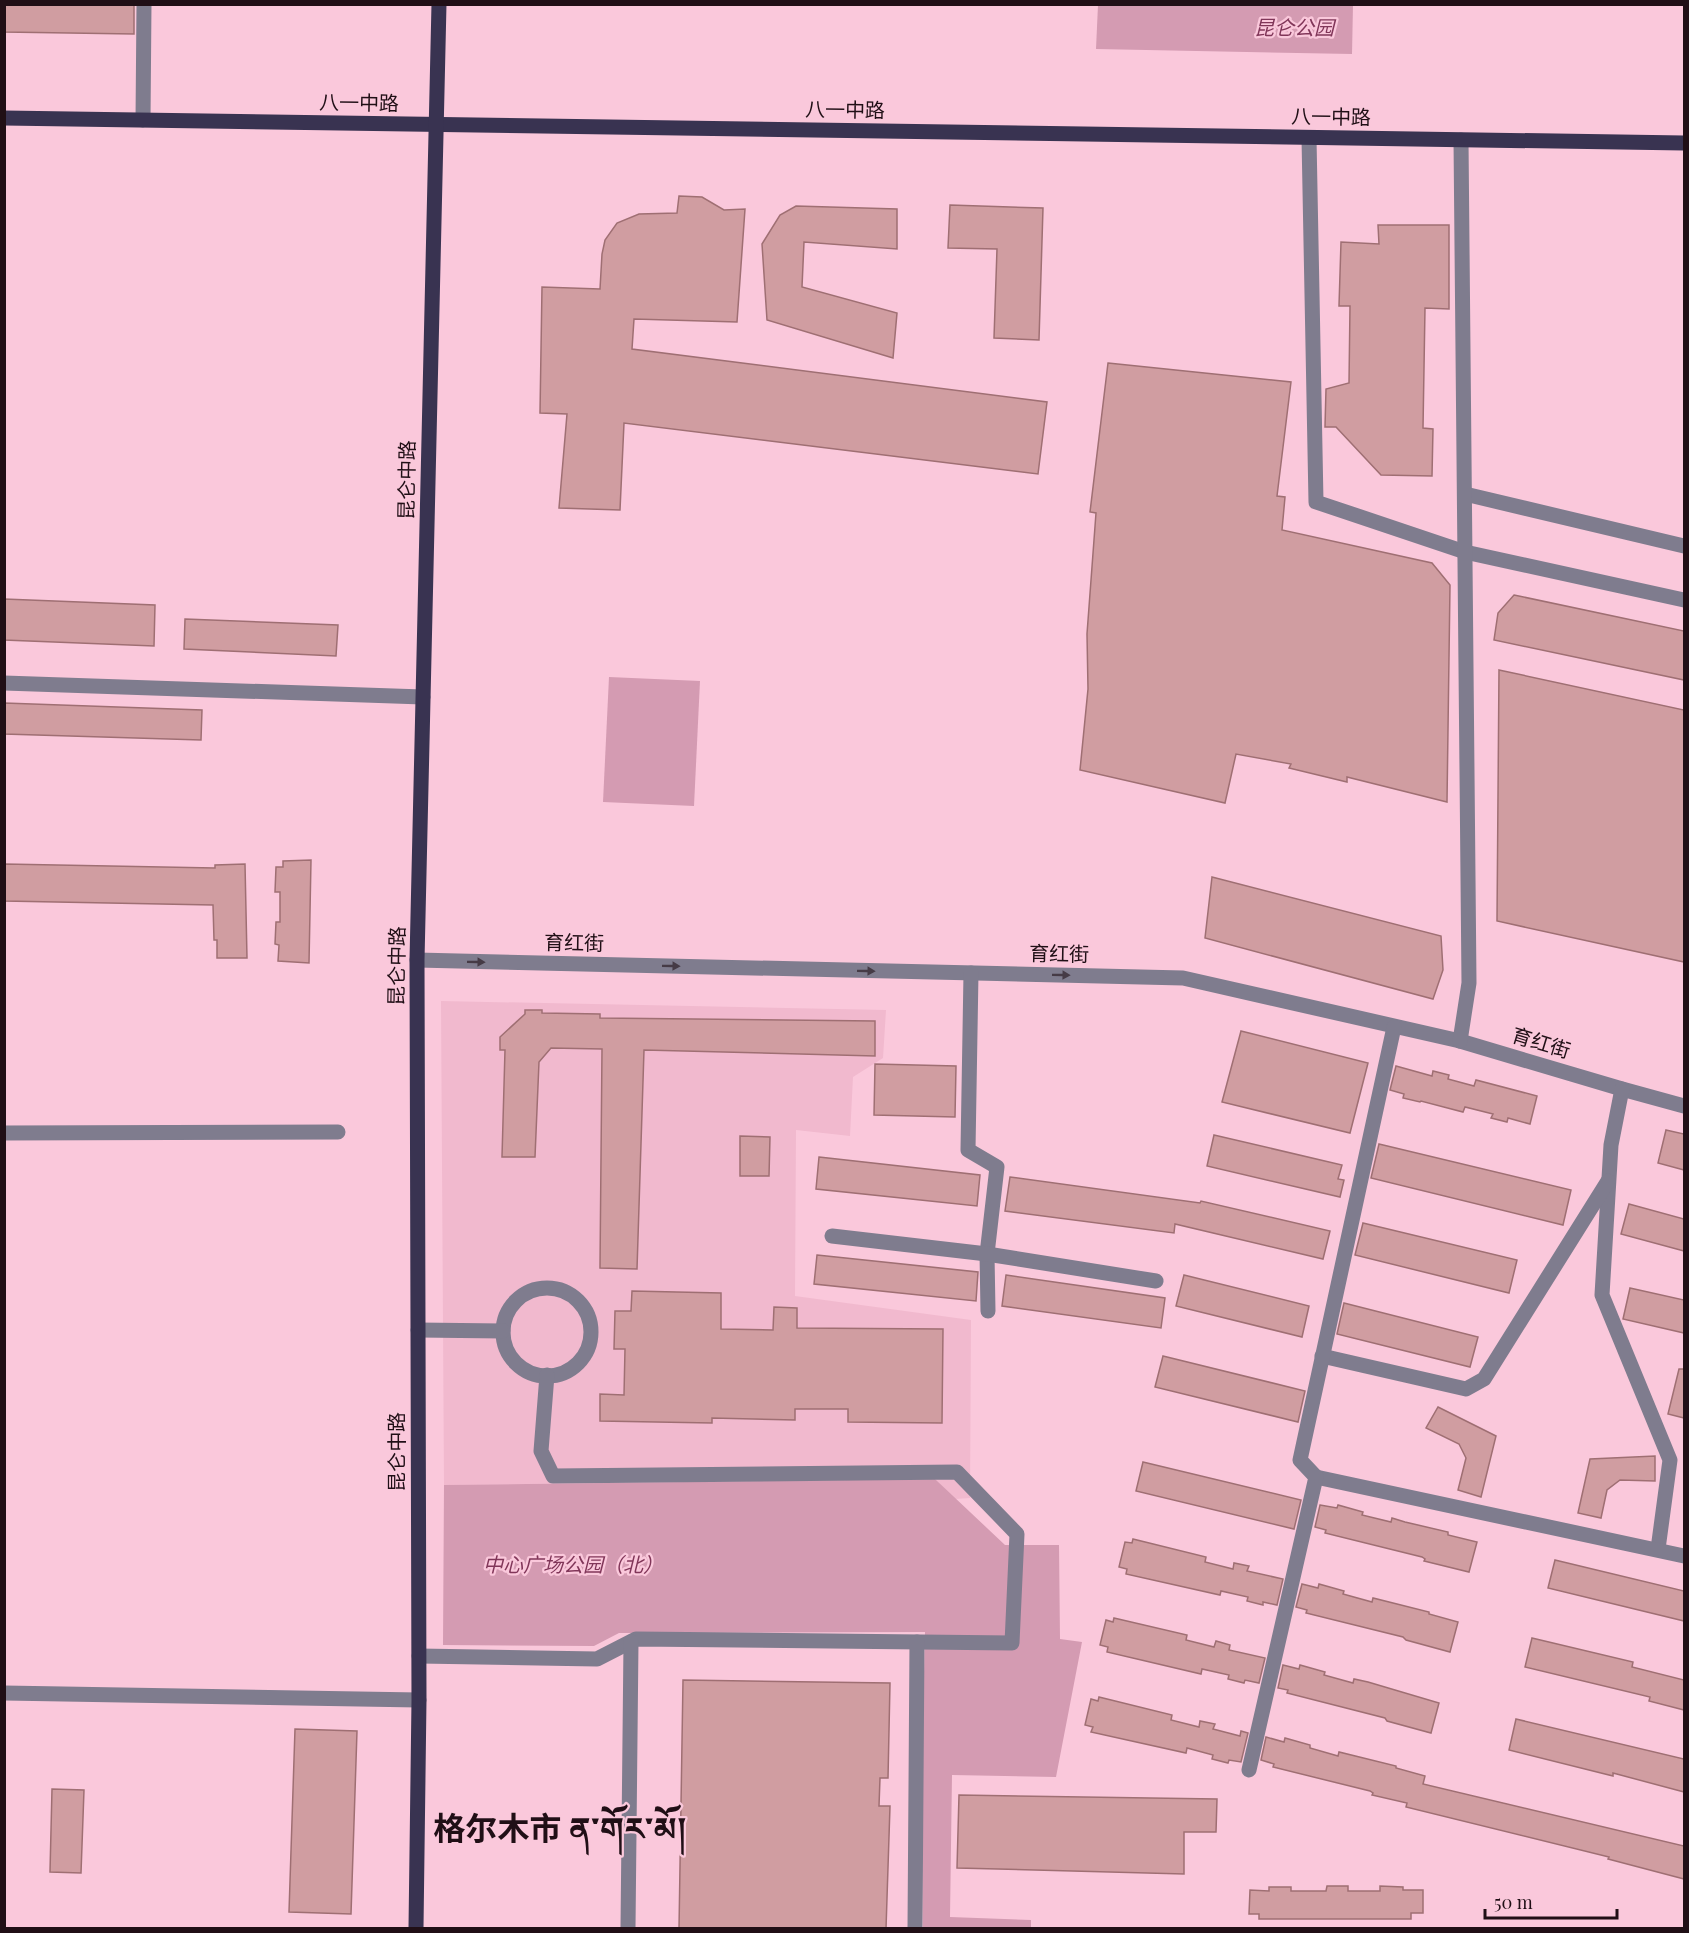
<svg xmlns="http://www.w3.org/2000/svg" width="1689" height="1933" viewBox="0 0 1689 1933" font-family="'Playfair Display','Noto Sans SC','Noto Serif Tibetan',serif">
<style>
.built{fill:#f1b9ce}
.green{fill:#d49bb2}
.building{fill:#d09da1;stroke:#9f6f73;stroke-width:1.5}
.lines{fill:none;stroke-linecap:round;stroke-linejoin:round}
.minor{stroke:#7f7c8e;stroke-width:15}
.major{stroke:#393351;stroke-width:15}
.oneway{fill:#463b46}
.labels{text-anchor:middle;stroke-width:4.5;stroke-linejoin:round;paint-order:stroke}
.park-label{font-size:20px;font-style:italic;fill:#813659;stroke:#fac8db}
.street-label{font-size:20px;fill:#200f16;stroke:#fac8db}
.town-label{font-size:32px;font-weight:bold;fill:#200f16;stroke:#fac8db}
</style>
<rect width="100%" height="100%" fill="#fac8db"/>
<!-- built -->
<path class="built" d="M441,1001L886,1010L883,1058L853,1077L850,1136L796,1130L795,1296L971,1320L970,1498L955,1499L935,1479L444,1485Z"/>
<!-- green -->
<g class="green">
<path d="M1098,5H1353L1352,54L1096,49Z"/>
<path d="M609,677L700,681L694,806L603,802Z"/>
<path d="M935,1479L1005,1545H1059L1060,1639L1082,1642L1056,1777L952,1775L950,1917L1031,1920V1928H923L922,1753L925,1632L619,1633L594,1646L443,1645L444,1485Z"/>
</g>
<!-- building -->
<g class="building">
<path d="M4,4H134V34L4,32Z"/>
<path d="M679,196L702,197L724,210L745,209L737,322L634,319L632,349L1047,402L1038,474L624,423L620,510L559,508L567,414L540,413L542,287L600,289L602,254L605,240L617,223L639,214L677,213Z"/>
<path d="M950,205L1043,208L1039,340L994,338L997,249L948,248Z"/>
<path d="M796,206L897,209V249L804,242L802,287L897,313L893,358L767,320L762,244L780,215Z"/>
<path d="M1378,225H1449V309L1425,308L1423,428L1433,429L1432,476L1381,475L1336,427H1325L1326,389L1349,383L1350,306H1339L1341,242L1379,244Z"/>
<path d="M1108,363L1291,382L1277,496L1285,497L1282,530L1432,563L1450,585L1447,802L1347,777V782L1289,768L1291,764L1236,754L1225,803L1080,770L1088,689L1087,634L1096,513L1090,512Z"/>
<path d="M1514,595L1684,631V680L1494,640L1498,613Z"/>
<path d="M4,599L155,605L154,646L4,640Z"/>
<path d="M185,619L338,625L336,656L184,649Z"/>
<path d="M1499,670L1684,710V962L1497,921Z"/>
<path d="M4,703L202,710L201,740L4,734Z"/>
<path d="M311,860L309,963L278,961L279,945L275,944L276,922H280V892H275L276,867H283V861Z"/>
<path d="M4,864L215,868V865L245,864L247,958H217V940H214L213,905L4,901Z"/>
<path d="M1212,877L1441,936L1443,970L1433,999L1205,938Z"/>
<path d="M525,1010H542V1013L600,1014V1018L875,1021V1056L644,1050L637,1269L600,1268L602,1049L551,1048L539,1062L535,1157H502L505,1050H500V1037L525,1014Z"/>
<path d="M1241,1031L1368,1063L1350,1133L1222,1102Z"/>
<path d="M875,1064L956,1066L955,1117L874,1115Z"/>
<path d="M1396,1066L1432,1076L1433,1071L1449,1075L1448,1079L1474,1086L1476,1080L1537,1096L1530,1124L1508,1118L1507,1122L1491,1118L1493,1114L1465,1107L1463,1112L1421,1101L1420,1102L1403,1098L1404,1094L1390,1090Z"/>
<path d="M1666,1130L1684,1134V1170L1658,1163Z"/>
<path d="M1214,1135L1342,1165L1338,1179L1344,1180L1340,1197L1207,1166Z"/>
<path d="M740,1136L770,1137L769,1176H740Z"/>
<path d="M1379,1144L1571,1190L1563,1225L1371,1178Z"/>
<path d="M819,1157L980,1175L977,1206L816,1189Z"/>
<path d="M1010,1177L1200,1203L1201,1201L1330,1231L1323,1259L1175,1224L1174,1233L1005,1211Z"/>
<path d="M1629,1204L1684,1219V1251L1621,1234Z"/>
<path d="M1363,1223L1517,1260L1509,1293L1355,1255Z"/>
<path d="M817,1255L978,1272L976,1301L814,1284Z"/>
<path d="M1006,1275L1165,1298L1161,1328L1002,1306Z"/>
<path d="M1184,1275L1309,1306L1302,1337L1176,1306Z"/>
<path d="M1630,1288L1684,1300V1333L1623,1319Z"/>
<path d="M632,1291L721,1293V1329L773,1330L774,1307L797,1308V1328L943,1329L942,1423L848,1422V1409H795V1420L712,1418V1423L600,1421V1394L624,1395L625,1349H614L615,1311H631Z"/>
<path d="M1344,1303L1478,1337L1470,1367L1337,1334Z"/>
<path d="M1163,1356L1305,1391L1298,1422L1155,1387Z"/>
<path d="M1679,1369H1684V1418L1668,1414Z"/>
<path d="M1438,1407L1496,1436L1481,1497L1458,1490L1466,1458L1459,1444L1426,1428Z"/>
<path d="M1655,1456V1481L1620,1480L1607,1490L1601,1518L1578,1513L1590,1459Z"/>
<path d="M1143,1462L1301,1500L1294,1529L1136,1491Z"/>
<path d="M1320,1505L1337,1508L1338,1505L1363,1512L1362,1515L1391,1522L1392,1518L1405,1522L1448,1532V1535L1477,1542L1469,1572L1424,1561L1425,1559L1422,1557L1325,1533L1326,1530L1315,1527Z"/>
<path d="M1133,1539L1206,1557L1205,1562L1233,1569L1234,1563L1249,1566L1247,1571L1283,1579L1277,1605L1263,1602V1605L1247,1601L1248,1597L1221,1591L1220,1595L1126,1574L1127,1569L1119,1567L1125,1542L1132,1543Z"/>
<path d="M1555,1560L1684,1591V1621L1548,1588Z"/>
<path d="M1302,1584L1318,1588L1319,1584L1344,1591L1343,1594L1372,1602L1373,1598L1429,1612V1614L1458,1622L1450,1652L1406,1640L1403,1637L1306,1613L1307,1610L1296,1607Z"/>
<path d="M1114,1618L1187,1635L1186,1640L1214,1647L1216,1641L1230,1645L1229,1650L1265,1658L1259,1683L1245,1680L1244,1683L1228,1679L1229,1675L1202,1669L1201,1674L1107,1652L1108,1647L1100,1645L1106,1620L1113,1622Z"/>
<path d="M1532,1638L1633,1662L1632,1667L1684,1680V1710L1649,1701L1650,1697L1525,1667Z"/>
<path d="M1283,1665L1299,1669L1300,1665L1325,1672L1324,1675L1353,1683L1354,1679L1368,1682L1439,1703L1431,1733L1387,1721L1385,1718L1287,1693L1288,1690L1278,1688Z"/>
<path d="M683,1680L890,1683L888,1778H880L879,1806H890L886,1929H679Z"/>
<path d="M1099,1697L1172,1715L1171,1720L1199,1727L1200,1721L1215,1724L1213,1729L1240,1736L1241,1731L1248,1733L1241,1762L1229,1760L1228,1763L1212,1759L1213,1755L1187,1748L1186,1753L1091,1732L1093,1727L1085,1725L1091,1699L1098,1701Z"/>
<path d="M1516,1719L1684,1759V1792L1613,1773V1776L1509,1750Z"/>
<path d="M295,1729L357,1731L351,1914L289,1912Z"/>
<path d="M1266,1737L1284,1742L1285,1738L1310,1745V1748L1338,1756L1339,1752L1396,1766V1768L1425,1776L1423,1784L1684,1846V1879L1608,1859L1609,1857L1406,1807L1407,1803L1372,1795L1373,1793L1370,1791L1273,1767L1274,1764L1261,1760Z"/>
<path d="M52,1789L84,1790L81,1873L50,1872Z"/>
<path d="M959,1795L1217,1799L1216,1832H1184V1874L957,1868Z"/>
<path d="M1327,1886H1348V1891H1380V1886L1403,1887V1890H1423V1913H1411V1919H1259V1914H1249L1250,1890L1269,1891V1887H1291V1891H1326Z"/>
</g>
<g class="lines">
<!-- minor -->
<g class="minor">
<path d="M143,120L144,4"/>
<path d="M1309,138L1316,502L1465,552L1684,600"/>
<path d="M1465,494L1684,546"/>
<path d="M4,683L423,697"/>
<path d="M417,960L1183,978L1460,1041L1622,1089L1684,1106"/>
<path d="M971,973L968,1150L997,1167L987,1254L988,1311"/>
<path d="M1460,1041L1469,983L1461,140"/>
<path d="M1622,1089L1611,1145L1602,1295L1670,1460L1658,1549"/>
<path d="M4,1133L338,1132"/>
<path d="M832,1236L987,1254L1156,1281"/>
<circle cx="547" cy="1332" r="44"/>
<path d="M418,1330L503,1331"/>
<path d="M1322,1356L1466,1389L1484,1379L1608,1181"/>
<path d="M1316,1477L1684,1556"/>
<path d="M419,1656L597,1659L636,1639L1012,1643L1017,1534L957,1472L553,1476L541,1451L547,1375"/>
<path d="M4,1693L419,1700"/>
<path d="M1249,1770L1316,1477L1300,1460L1394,1027"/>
<path d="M628,1928L631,1642"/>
<path d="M915,1928L917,1642"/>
</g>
<!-- major -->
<g class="major">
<path d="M4,118L1684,143"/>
<path d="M416,1928L419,1700L417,960L439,4"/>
</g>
</g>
<!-- one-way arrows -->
<defs><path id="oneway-solid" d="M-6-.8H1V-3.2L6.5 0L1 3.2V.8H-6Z" transform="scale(1.5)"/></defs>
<g class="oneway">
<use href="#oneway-solid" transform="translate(476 962) rotate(1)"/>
<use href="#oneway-solid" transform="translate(671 966) rotate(1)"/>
<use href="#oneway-solid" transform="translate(866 971) rotate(1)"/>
<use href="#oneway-solid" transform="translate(1061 975) rotate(1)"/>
</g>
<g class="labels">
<!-- park labels -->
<g class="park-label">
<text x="1294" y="35">昆仑公园</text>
<text x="573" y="1572">中心广场公园（北）</text>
</g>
<!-- street labels -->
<g class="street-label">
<text transform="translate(359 103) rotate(1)" y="7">八一中路</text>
<text transform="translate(845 110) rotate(1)" y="7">八一中路</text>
<text transform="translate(1331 117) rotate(1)" y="7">八一中路</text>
<text transform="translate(407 480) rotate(-89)" y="7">昆仑中路</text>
<text transform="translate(574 943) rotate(1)" y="7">育红街</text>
<text transform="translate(1059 954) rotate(1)" y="7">育红街</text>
<text transform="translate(397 966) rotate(-89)" y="7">昆仑中路</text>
<text transform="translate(1541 1043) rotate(17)" y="7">育红街</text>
<text transform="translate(397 1452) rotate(-90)" y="7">昆仑中路</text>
</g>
<!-- town labels -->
<g class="town-label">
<text x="560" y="1840">格尔木市 ན་གོར་མོ།</text>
</g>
</g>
<!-- border -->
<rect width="1689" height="1933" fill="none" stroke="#200f16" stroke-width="12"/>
<!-- scale -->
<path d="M1485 1909v9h132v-9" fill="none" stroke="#200f16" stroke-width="3"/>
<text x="1494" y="1909" font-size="18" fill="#200f16" stroke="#fac8db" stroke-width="4.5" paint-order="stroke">50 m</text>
</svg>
